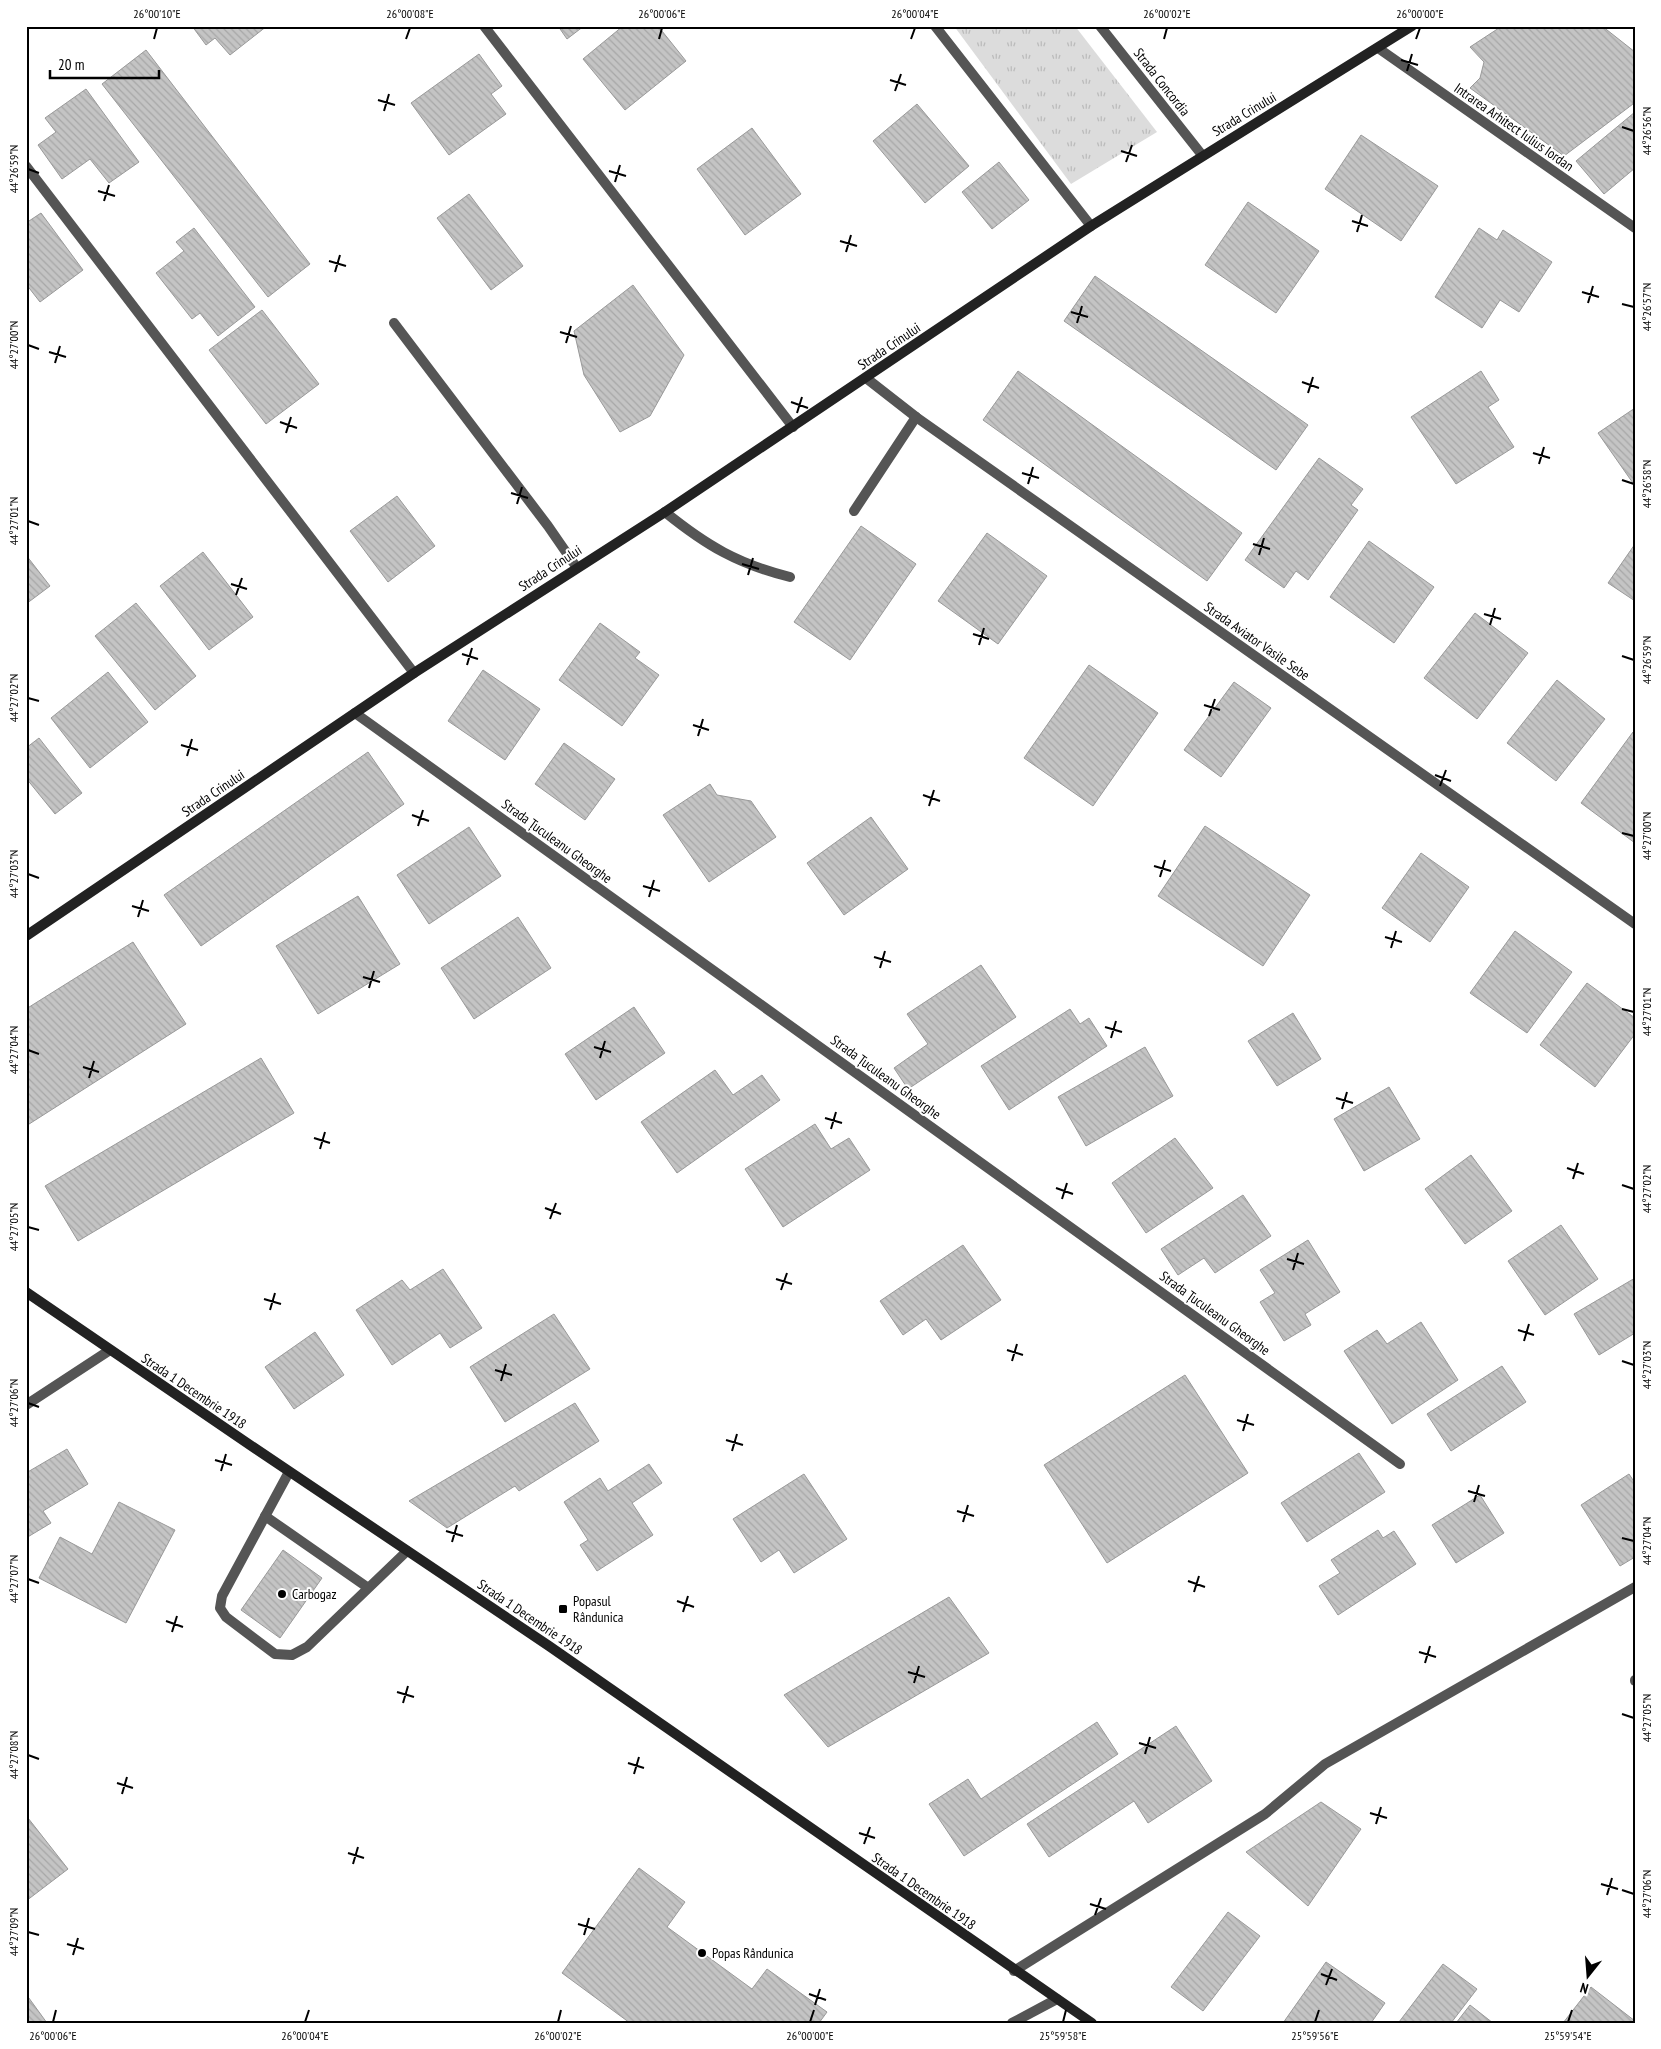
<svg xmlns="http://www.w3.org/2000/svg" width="1661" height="2049" viewBox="0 0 1661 2049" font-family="'PT Sans Narrow',sans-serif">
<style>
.grass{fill:url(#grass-tufts)}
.building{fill:url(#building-back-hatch);stroke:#999}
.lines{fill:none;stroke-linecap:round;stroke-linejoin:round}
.lane{stroke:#555;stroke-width:10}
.street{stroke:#555;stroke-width:10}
.secondary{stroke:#222;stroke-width:10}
.ticks{fill:none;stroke:#000;stroke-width:2}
.poi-dot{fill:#000;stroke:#fff;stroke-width:2}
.labels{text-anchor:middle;stroke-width:4;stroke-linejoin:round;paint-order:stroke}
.street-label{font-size:14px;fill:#000;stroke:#fff}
.poi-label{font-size:14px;fill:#000;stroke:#fff;text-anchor:start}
.neatline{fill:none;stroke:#000;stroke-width:2}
.ticks-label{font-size:12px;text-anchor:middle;fill:#000}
</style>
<defs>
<pattern id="grass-tufts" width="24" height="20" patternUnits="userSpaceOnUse" patternTransform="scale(1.25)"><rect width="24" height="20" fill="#dcdcdc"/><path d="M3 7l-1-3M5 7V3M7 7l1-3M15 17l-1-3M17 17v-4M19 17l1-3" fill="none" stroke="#bbb"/></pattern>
<pattern id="building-back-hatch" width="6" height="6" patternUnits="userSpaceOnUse" patternTransform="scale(1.25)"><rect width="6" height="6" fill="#c4c4c4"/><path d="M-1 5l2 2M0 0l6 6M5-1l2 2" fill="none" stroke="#a7a7a7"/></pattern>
</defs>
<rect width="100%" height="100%" fill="#fff"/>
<!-- grass -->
<path class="grass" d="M954,26H1075L1157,132L1071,184Z"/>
<!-- building -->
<g class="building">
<path d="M192,26H267L230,55L215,38L206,45Z"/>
<path d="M558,26H584L567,39Z"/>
<path d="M623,26H658L686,61L625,110L583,59Z"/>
<path d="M1502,26H1602L1635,52L1633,104L1564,156L1470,88L1480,78L1484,62L1470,47Z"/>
<path d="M146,50L310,264L268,297L102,84Z"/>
<path d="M479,54L502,86L491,94L506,114L449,155L411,103Z"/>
<path d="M86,89L139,162L109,183L90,159L62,179L38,145L56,132L45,118Z"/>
<path d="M917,104L969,166L925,203L873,141Z"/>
<path d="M1635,112V168L1604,194L1576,161Z"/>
<path d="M752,128L801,194L745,235L697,169Z"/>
<path d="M1361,135L1438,186L1401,241L1325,189Z"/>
<path d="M999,162L1029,200L992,229L962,192Z"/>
<path d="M469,194L523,266L491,290L437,218Z"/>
<path d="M1248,202L1319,251L1276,313L1205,265Z"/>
<path d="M41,213L83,270L40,302L26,284V223Z"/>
<path d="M194,228L255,307L218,336L200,313L192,319L156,273L184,251L176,242Z"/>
<path d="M1479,228L1497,240L1503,230L1552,262L1519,312L1500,300L1482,328L1435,297Z"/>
<path d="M1095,276L1308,425L1276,470L1064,321Z"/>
<path d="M633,285L684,355L650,416L620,432L584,375L574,331Z"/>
<path d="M262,310L319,384L266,424L209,350Z"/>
<path d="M1018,371L1242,533L1207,581L983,420Z"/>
<path d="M1481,371L1499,400L1488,407L1514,447L1456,484L1411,417Z"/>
<path d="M1635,408V486L1598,433Z"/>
<path d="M1319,458L1363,489L1351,505L1358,510L1308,580L1296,571L1284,588L1245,560Z"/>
<path d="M397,496L435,546L388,582L350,531Z"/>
<path d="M861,526L916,564L850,660L794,622Z"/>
<path d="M987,533L1047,576L998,644L938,601Z"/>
<path d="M1369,541L1434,587L1394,643L1330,597Z"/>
<path d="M1635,544V601L1608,583Z"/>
<path d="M203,552L253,617L209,650L160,586Z"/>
<path d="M26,555L50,586L26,604Z"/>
<path d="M136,603L196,676L155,710L95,636Z"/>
<path d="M1475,613L1528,653L1477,719L1424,678Z"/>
<path d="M600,623L640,652L635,658L659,675L622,726L559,680Z"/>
<path d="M1089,665L1158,713L1093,806L1024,758Z"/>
<path d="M483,670L540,709L505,760L448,721Z"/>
<path d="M108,672L148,722L90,768L51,718Z"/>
<path d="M1557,680L1605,719L1556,781L1507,743Z"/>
<path d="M1234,682L1271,708L1221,777L1184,750Z"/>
<path d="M1633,732L1635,733V843L1581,803Z"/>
<path d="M39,738L82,793L55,814L26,778V748Z"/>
<path d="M564,743L615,779L585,820L535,784Z"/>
<path d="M368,752L404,804L201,946L164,895Z"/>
<path d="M710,784L717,795L751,801L776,837L709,882L663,815Z"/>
<path d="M871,817L908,869L844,915L807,863Z"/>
<path d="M1205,826L1310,895L1263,966L1158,896Z"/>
<path d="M469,827L501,876L429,924L397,875Z"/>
<path d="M1421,853L1469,887L1430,942L1382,908Z"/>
<path d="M358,896L400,964L318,1014L276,946Z"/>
<path d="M518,917L551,968L474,1019L441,968Z"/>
<path d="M1515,931L1572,972L1527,1033L1470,993Z"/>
<path d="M133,942L186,1024L26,1126V1009Z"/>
<path d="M981,965L1016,1017L908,1089L894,1068L928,1044L907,1014Z"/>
<path d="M1587,983L1635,1018V1034L1595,1087L1540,1045Z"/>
<path d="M634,1007L665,1053L596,1100L565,1054Z"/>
<path d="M1070,1009L1080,1024L1089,1018L1107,1046L1009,1110L981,1066Z"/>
<path d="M1293,1013L1321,1059L1277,1086L1248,1041Z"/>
<path d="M1145,1047L1173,1096L1086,1146L1058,1097Z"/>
<path d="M261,1058L294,1113L78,1241L45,1186Z"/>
<path d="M715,1070L733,1095L762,1075L780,1100L677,1173L641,1122Z"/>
<path d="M1389,1087L1420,1139L1364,1171L1334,1119Z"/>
<path d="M815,1124L831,1149L849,1138L870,1170L783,1227L745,1169Z"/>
<path d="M1175,1138L1213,1188L1146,1233L1112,1183Z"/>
<path d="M1471,1155L1512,1211L1465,1244L1425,1189Z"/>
<path d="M1243,1195L1271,1236L1215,1273L1204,1258L1178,1275L1161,1249Z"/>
<path d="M1561,1225L1598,1279L1545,1315L1508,1261Z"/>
<path d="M1308,1240L1340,1292L1305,1314L1311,1325L1284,1341L1260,1302L1275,1293L1260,1270Z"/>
<path d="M963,1245L1001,1300L941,1340L926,1319L903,1335L880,1301Z"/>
<path d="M443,1269L482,1328L450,1348L440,1333L392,1365L356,1310L402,1280L410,1290Z"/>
<path d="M1635,1278V1333L1599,1355L1574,1314Z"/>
<path d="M554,1314L590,1369L505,1422L470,1367Z"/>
<path d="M1421,1322L1458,1380L1392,1424L1344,1351L1377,1330L1387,1344Z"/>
<path d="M315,1332L344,1375L294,1409L265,1367Z"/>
<path d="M1502,1366L1526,1402L1451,1451L1427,1414Z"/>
<path d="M1185,1375L1248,1473L1107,1563L1044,1465Z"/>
<path d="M575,1403L599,1441L519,1491L515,1486L447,1528L409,1501Z"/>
<path d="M67,1449L88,1484L43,1511L51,1523L26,1538V1473Z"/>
<path d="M1359,1453L1385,1492L1307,1542L1281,1503Z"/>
<path d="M649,1464L662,1483L632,1503L653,1535L597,1571L580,1545L588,1540L564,1502L600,1478L608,1491Z"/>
<path d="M804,1474L847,1539L794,1573L779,1550L761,1562L733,1519Z"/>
<path d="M1629,1474L1635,1483V1557L1620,1566L1581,1505Z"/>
<path d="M1480,1495L1504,1533L1456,1563L1432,1525Z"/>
<path d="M119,1502L175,1530L126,1623L39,1578L60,1537L92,1554Z"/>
<path d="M1378,1530L1383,1538L1394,1531L1416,1564L1338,1615L1319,1586L1340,1573L1331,1560Z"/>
<path d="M283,1550L322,1578L280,1638L241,1610Z"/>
<path d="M949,1597L989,1653L828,1747L784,1695Z"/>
<path d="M1097,1722L1118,1754L964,1856L929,1804L968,1779L981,1799Z"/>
<path d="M1176,1726L1212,1781L1148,1823L1134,1801L1049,1857L1027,1824Z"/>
<path d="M1321,1802L1361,1829L1308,1906L1246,1852Z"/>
<path d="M28,1818L68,1869L26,1901V1819Z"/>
<path d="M639,1868L685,1902L667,1927L752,1989L767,1969L827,2012L819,2023H630L562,1973Z"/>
<path d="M1228,1912L1260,1936L1203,2011L1171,1987Z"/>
<path d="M1326,1962L1385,2003L1371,2023H1283Z"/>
<path d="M1443,1964L1477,1989L1451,2023H1400L1399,2022Z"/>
<path d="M1591,1987L1635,2021V2023H1563Z"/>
<path d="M26,1994L47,2023H26Z"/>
<path d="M1470,2005L1493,2023H1456Z"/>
</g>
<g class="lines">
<!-- lane -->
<g class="lane">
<path d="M854,511L916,417"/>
<path d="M665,512C707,546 738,564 790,577"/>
<path d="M289,1472L222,1596L220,1608L226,1617L275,1654L292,1655L307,1647L407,1551"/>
<path d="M265,1516L367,1587"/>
</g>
<!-- street -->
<g class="street">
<path d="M484,26L793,427"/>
<path d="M935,26L1091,226"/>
<path d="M1100,26L1202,155"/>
<path d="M1378,48L1635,228"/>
<path d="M26,166L414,673"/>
<path d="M394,323L548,526L577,568"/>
<path d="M866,378L916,417L1635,924"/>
<path d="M355,713L1400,1464"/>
<path d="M26,1405L110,1350"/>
<path d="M1635,1680V1681"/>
<path d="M1014,1971L1265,1814L1325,1764L1635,1587"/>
<path d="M1012,2023L1057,1999"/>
</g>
<!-- secondary -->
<g class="secondary">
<path d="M26,936L414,673L665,512L1091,226L1412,26"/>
<path d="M26,1292L256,1449L549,1646L1092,2023"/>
</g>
</g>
<!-- ticks -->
<path class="ticks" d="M154,39L157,28M406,39L410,28M659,39L662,28M911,39L915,28M1164,39L1167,28M1416,39L1420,28M1401,60L1418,65M1407,71L1412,54M890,80L906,85M895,91L901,74M378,100L395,105M384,111L389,94M1622,127L1634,131M1121,151L1137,156M1126,162L1132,145M28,169L39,173M609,171L626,176M615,182L620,165M98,191L115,196M104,201L109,185M1352,221L1368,226M1357,232L1362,215M840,241L857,246M846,252L851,235M329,261L346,266M335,272L340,255M1582,292L1599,297M1588,303L1593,286M1622,304L1634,307M1071,312L1088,317M1077,323L1082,306M560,332L577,337M566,343L571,326M28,345L39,349M49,352L66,357M55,363L60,346M1302,382L1319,388M1308,393L1313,377M791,402L808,408M797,413L802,397M280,422L297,428M286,433L291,417M1533,453L1550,458M1539,464L1544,447M1022,473L1039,478M1622,480L1634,484M1028,484L1033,467M511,493L528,498M517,504L522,487M28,521L39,525M1253,544L1270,549M1259,555L1264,538M742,564L759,569M748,575L753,558M231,584L247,589M236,595L242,578M1484,614L1501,619M1490,625L1495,608M973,634L989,639M979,645L984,628M462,654L478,659M1622,656L1634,660M467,665L472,648M28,698L39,701M1204,705L1220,710M1209,716L1215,699M693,725L709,730M698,736L703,719M181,745L198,750M187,756L192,739M1435,775L1451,781M1440,786L1446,770M923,795L940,801M929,806L934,790M412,815L429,821M418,826L423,810M1622,833L1634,836M1154,866L1171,871M28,874L39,878M1160,877L1165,860M643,886L660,891M649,897L654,880M132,906L149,911M138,917L143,900M1385,937L1402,942M1391,948L1396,931M874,957L891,962M880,968L885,951M363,977L380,982M369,988L374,971M1622,1009L1634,1012M1105,1027L1122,1032M1111,1038L1116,1021M594,1047L611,1052M28,1050L39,1054M600,1058L605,1041M83,1067L99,1072M89,1078L94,1061M1336,1098L1353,1103M1342,1109L1347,1092M825,1118L842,1123M831,1129L836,1112M314,1138L330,1143M320,1149L325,1132M1567,1168L1584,1174M1573,1179L1578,1163M1622,1185L1634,1189M1056,1188L1073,1194M1062,1199L1067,1183M545,1208L561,1214M550,1219L556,1203M28,1227L39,1230M1287,1259L1304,1264M1293,1270L1298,1253M776,1279L792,1284M781,1290L787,1273M264,1299L281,1304M270,1310L275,1293M1518,1330L1534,1335M1524,1341L1529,1324M1007,1350L1023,1355M1012,1361L1017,1344M1622,1361L1634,1365M495,1370L512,1375M501,1381L506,1364M28,1403L39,1407M1237,1420L1254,1425M1243,1431L1248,1414M726,1440L743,1445M732,1451L737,1434M215,1460L232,1465M221,1471L226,1454M1468,1491L1485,1496M1474,1502L1479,1485M957,1511L974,1516M963,1522L968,1505M446,1531L463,1536M1622,1538L1634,1541M452,1542L457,1525M28,1579L39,1583M1188,1581L1205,1587M1194,1592L1199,1576M677,1601L694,1607M683,1612L688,1596M166,1621L183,1627M172,1632L177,1616M1419,1652L1436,1657M1425,1663L1430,1646M908,1672L925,1677M914,1683L919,1666M397,1692L414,1697M403,1703L408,1686M1622,1714L1634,1718M1139,1743L1156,1748M1145,1754L1150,1737M28,1755L39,1759M628,1763L644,1768M634,1774L639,1757M117,1783L133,1788M122,1794L127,1777M1370,1813L1387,1818M1376,1824L1381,1807M859,1833L875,1838M864,1844L870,1827M348,1853L364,1858M353,1864L358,1847M1601,1884L1618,1889M1622,1890L1634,1894M1607,1895L1612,1878M1090,1904L1106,1909M1095,1915L1101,1898M578,1924L595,1929M28,1932L39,1935M584,1935L589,1918M67,1944L84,1949M73,1955L78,1938M1321,1974L1337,1980M1326,1985L1332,1969M809,1994L826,2000M815,2005L820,1989M53,2022L56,2010M305,2022L309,2010M558,2022L561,2010M810,2022L814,2010M1063,2022L1066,2010M1315,2022L1319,2010M1568,2022L1572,2010"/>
<!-- markers -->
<g class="poi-dot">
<circle cx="282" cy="1594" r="5"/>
<rect x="558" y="1604" width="10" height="10" rx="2.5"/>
<circle cx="702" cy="1953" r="5"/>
</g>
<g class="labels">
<!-- street labels -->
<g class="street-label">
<text transform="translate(1162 82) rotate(52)" y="5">Strada Concordia</text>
<text transform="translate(1244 114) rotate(-31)" y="5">Strada Crinului</text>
<text transform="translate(1514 127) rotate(35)" y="5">Intrarea Arhitect Iulius Iordan</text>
<text transform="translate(889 346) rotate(-34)" y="5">Strada Crinului</text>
<text transform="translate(550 568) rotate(-33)" y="5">Strada Crinului</text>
<text transform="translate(1257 641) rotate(35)" y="5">Strada Aviator Vasile Sebe</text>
<text transform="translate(213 793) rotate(-34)" y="5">Strada Crinului</text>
<text transform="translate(557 841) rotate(36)" y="5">Strada Țuculeanu Gheorghe</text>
<text transform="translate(886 1077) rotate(36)" y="5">Strada Țuculeanu Gheorghe</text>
<text transform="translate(1215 1313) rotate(36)" y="5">Strada Țuculeanu Gheorghe</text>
<text transform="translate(194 1391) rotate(34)" y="5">Strada 1 Decembrie 1918</text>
<text transform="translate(530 1617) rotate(34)" y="5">Strada 1 Decembrie 1918</text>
<text transform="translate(924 1891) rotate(35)" y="5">Strada 1 Decembrie 1918</text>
</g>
<!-- poi labels -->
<g class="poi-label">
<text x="292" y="1599">Carbogaz</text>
<text x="573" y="1606">Popasul<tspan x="573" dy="16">Rândunica</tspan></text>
<text x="712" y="1958">Popas Rândunica</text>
</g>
</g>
<!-- border -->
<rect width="1661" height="2049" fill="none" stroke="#ffffff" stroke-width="55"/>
<!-- north arrow -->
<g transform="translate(1588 1976) rotate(197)" stroke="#ffffff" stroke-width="4" paint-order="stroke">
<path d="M0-4L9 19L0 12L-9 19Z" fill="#000000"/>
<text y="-8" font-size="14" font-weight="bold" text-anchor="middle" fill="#000000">N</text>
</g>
<!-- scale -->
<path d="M50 70v8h109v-8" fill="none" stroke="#000000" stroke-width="2.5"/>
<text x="58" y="70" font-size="15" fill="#000000" stroke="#ffffff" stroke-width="4" paint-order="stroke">20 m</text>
<rect x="28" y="28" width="1606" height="1994" class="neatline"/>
<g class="ticks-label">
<text x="157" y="18">26°00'10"E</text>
<text x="410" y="18">26°00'08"E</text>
<text x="662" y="18">26°00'06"E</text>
<text x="915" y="18">26°00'04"E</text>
<text x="1167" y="18">26°00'02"E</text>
<text x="1420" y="18">26°00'00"E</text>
<text transform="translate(1647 131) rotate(-90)" y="4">44°26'56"N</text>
<text transform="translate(14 169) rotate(-90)" y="4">44°26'59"N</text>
<text transform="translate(1647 307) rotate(-90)" y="4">44°26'57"N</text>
<text transform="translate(14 345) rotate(-90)" y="4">44°27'00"N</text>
<text transform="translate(1647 484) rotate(-90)" y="4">44°26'58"N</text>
<text transform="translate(14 521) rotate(-90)" y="4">44°27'01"N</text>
<text transform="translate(1647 660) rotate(-90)" y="4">44°26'59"N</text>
<text transform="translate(14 698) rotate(-90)" y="4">44°27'02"N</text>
<text transform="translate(1647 836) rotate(-90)" y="4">44°27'00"N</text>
<text transform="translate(14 874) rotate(-90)" y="4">44°27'03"N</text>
<text transform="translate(1647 1012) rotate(-90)" y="4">44°27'01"N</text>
<text transform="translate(14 1050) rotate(-90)" y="4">44°27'04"N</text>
<text transform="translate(1647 1189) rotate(-90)" y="4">44°27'02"N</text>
<text transform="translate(14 1227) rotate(-90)" y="4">44°27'05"N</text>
<text transform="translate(1647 1365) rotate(-90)" y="4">44°27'03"N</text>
<text transform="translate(14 1403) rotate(-90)" y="4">44°27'06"N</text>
<text transform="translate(1647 1541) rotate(-90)" y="4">44°27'04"N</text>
<text transform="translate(14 1579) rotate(-90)" y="4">44°27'07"N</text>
<text transform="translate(1647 1718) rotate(-90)" y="4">44°27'05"N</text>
<text transform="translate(14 1755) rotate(-90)" y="4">44°27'08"N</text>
<text transform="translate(1647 1894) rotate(-90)" y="4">44°27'06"N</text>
<text transform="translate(14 1932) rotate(-90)" y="4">44°27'09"N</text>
<text x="53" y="2040">26°00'06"E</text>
<text x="305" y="2040">26°00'04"E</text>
<text x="558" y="2040">26°00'02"E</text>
<text x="810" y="2040">26°00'00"E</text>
<text x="1063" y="2040">25°59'58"E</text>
<text x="1315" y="2040">25°59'56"E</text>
<text x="1568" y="2040">25°59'54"E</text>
</g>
</svg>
